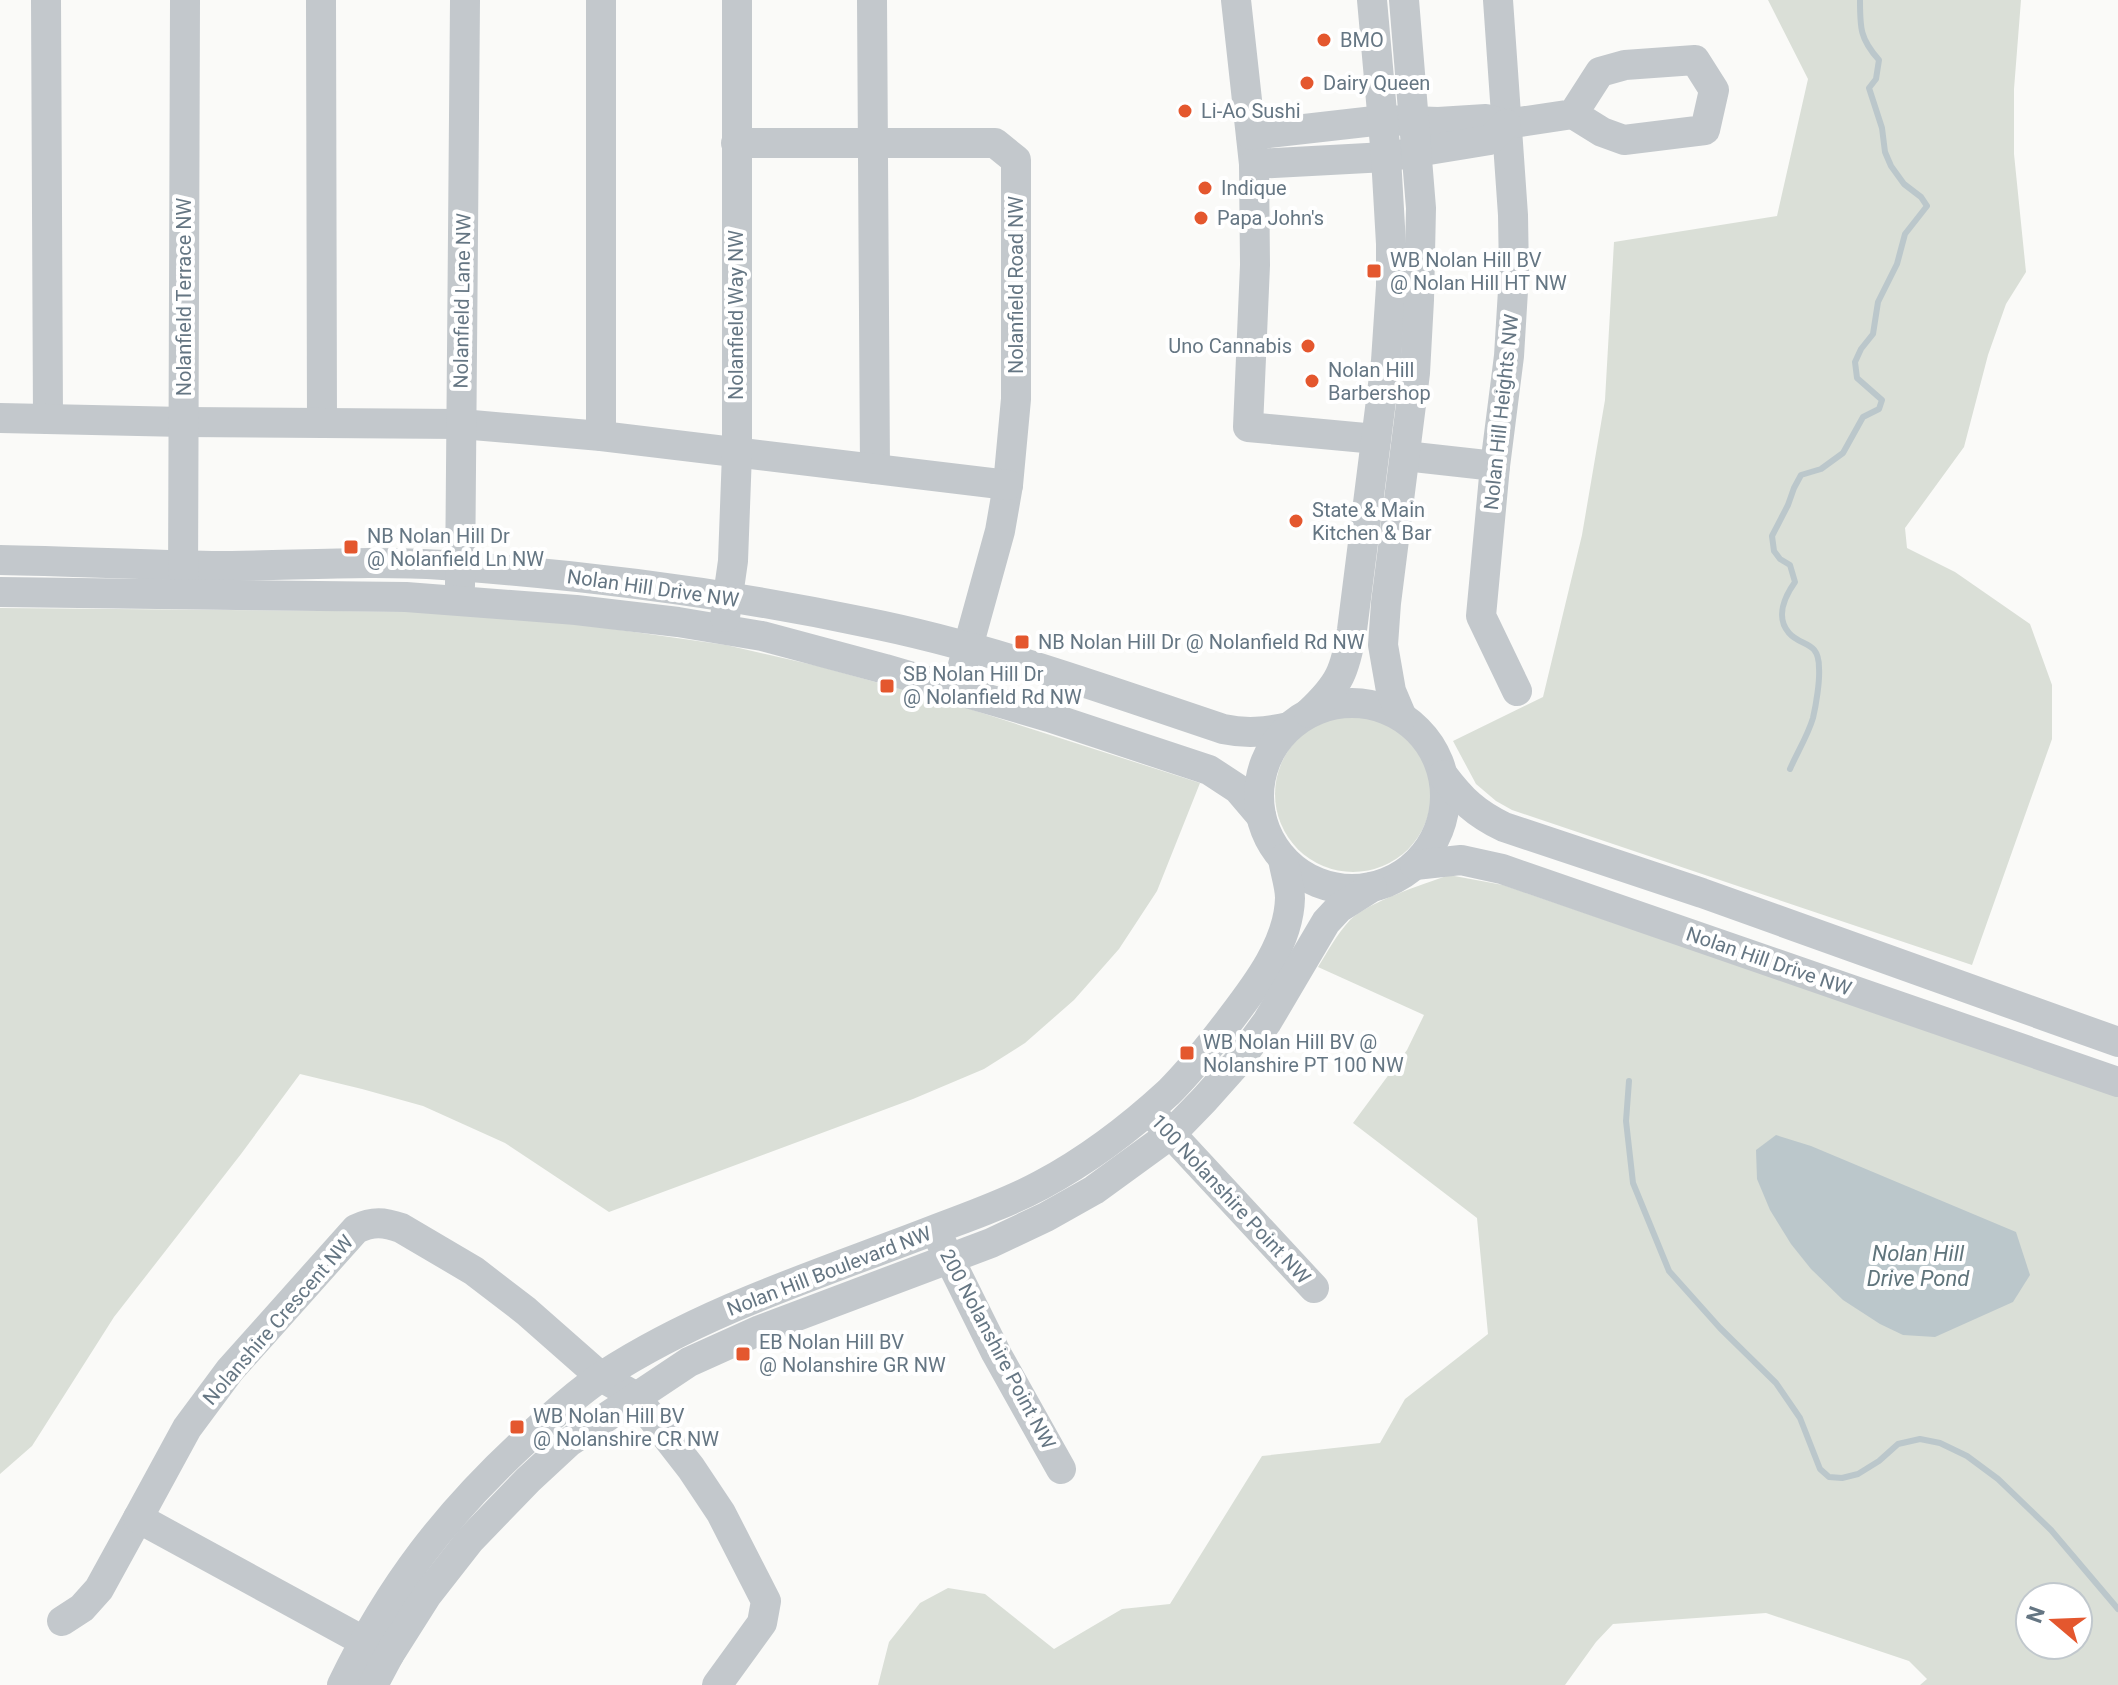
<svg xmlns="http://www.w3.org/2000/svg" width="2118" height="1685" viewBox="0 0 2118 1685" font-family="Roboto,sans-serif">
<style>
.green{fill:#dadfd7;fill-rule:evenodd}
.water{fill:#bbc7cb}
.lines{fill:none;stroke-linecap:round;stroke-linejoin:round}
.stream{stroke:#bbc7cb;stroke-width:6}
.minor{stroke:#c3c8cc;stroke-width:30}
.poi-dot{fill:#e4572e;stroke:#fff;stroke-width:3}
.labels{text-anchor:middle;stroke-width:8;stroke-linejoin:round;paint-order:stroke}
.poi-label{font-size:20px;fill:#657683;stroke:#fff;text-anchor:start}
.street-label{font-size:20px;fill:#657683;stroke:#fff}
.water-label{font-size:22px;font-style:italic;fill:#60757c;stroke:#fff}
</style>
<rect width="100%" height="100%" fill="#fafaf8"/>
<!-- green -->
<g class="green">
<path d="M1768,0H2021L2014,89V154L2026,272L2006,304L1988,355L1964,447L1905,528L1907,548L1955,572L2030,624L2052,685V739L1972,965L1512,810L1496,801L1476,784L1453,741L1543,697L1582,535L1605,400L1614,242L1777,216L1808,79Z"/>
<path d="M0,608L441,612L571,623L726,645L818,666L951,703L1200,783L1157,891L1119,949L1074,1000L1025,1043L984,1069L913,1099L609,1212L505,1143L423,1106L362,1089L300,1074L241,1154L114,1317L32,1446L0,1474Z"/>
<circle cx="1353" cy="794" r="78"/>
<path d="M1449,875L1503,885L2118,1095V1685H1920L1927,1679L1909,1661L1766,1613L1613,1624L1596,1642L1565,1685H878L889,1642L920,1603L948,1588L985,1594L1054,1649L1122,1609L1170,1604L1262,1456L1380,1443L1405,1399L1488,1334L1477,1218L1353,1123L1407,1050L1424,1015L1318,967C1328,951 1337,934 1350,920C1370,901 1422,885 1449,875ZM2030,1597H2078V1645H2030Z"/>
</g>
<!-- water -->
<path class="water" d="M1776,1135L1811,1146L2016,1232L2030,1275L2013,1302L1935,1337L1903,1335L1880,1324L1843,1300L1811,1269L1791,1244L1770,1210L1757,1179L1756,1150Z"/>
<g class="lines">
<!-- stream -->
<g class="stream">
<path d="M1790,769C1797,753 1808,735 1813,718C1816,705 1820,681 1819,668C1819,640 1801,647 1789,633C1775,617 1785,596 1795,582L1790,565L1780,559L1774,551L1772,536L1788,505L1794,488L1801,475L1821,469L1843,453L1863,417L1879,409L1882,400L1857,378L1855,362L1861,349L1873,334L1878,302L1897,264L1905,234L1927,206L1921,197L1904,184L1891,166L1885,152L1882,128L1869,88L1876,79L1879,60C1860,39 1860,28 1860,0"/>
<path d="M1629,1081L1626,1121L1633,1183L1669,1271L1720,1328L1776,1383L1800,1418L1820,1469L1829,1477L1842,1478L1858,1474L1879,1461L1898,1444L1920,1439L1940,1443L1967,1456L1998,1479L2051,1530L2118,1609"/>
</g>
<!-- minor -->
<g class="minor">
<path d="M46,0L48,419"/>
<path d="M321,0L322,423"/>
<path d="M872,0L875,469"/>
<path d="M1236,0L1254,164L1255,265L1248,427L1376,439"/>
<path d="M1498,0L1513,215L1514,274L1509,356L1495,466L1481,616L1517,691"/>
<path d="M1251,135L1383,120L1438,122L1486,119L1506,124L1573,114L1602,132L1624,140L1705,130L1714,90L1695,60L1625,65L1600,72L1573,114"/>
<path d="M736,143H995L1016,160V399L1008,485L1000,531L963,665"/>
<path d="M1254,164L1386,157L1490,140L1506,124"/>
<path d="M0,418L184,422L461,424L601,436L1008,485"/>
<path d="M601,436V0"/>
<path d="M1405,456L1495,466"/>
<path d="M0,560C71,561 142,565 212,566C289,566 367,560 443,565C584,575 726,593 864,622C986,646 1106,690 1223,729C1247,734 1265,732 1289,727"/>
<path d="M183,586L185,0"/>
<path d="M460,586L465,0"/>
<path d="M0,592L406,597L576,610L678,622L762,636L885,669L1049,717L1209,770L1238,789L1261,816"/>
<path d="M725,617L733,561L737,453V0"/>
<circle cx="1352" cy="796" r="93"/>
<path d="M1309,713C1340,684 1345,671 1352,630L1386,361L1391,286V244L1386,157L1372,0"/>
<path d="M1402,717L1391,691L1383,645L1386,603L1415,373L1419,300L1421,208L1404,0"/>
<path d="M1443,775C1462,800 1475,813 1504,827L1702,893L2118,1042"/>
<path d="M1415,865L1461,860L1502,869L2118,1082"/>
<path d="M1157,1119L1314,1288"/>
<path d="M941,1242L996,1353L1061,1469"/>
<path d="M62,1621L82,1608L99,1589L138,1518"/>
<path d="M389,1655L138,1518L187,1428L230,1370L356,1229C373,1221 384,1222 401,1228L474,1271L526,1311L601,1377L635,1396L691,1468L721,1513L766,1601L762,1623L717,1685"/>
<path d="M342,1685C390,1586 447,1512 528,1438C552,1416 577,1393 604,1375C704,1310 820,1274 931,1231C967,1217 1006,1204 1041,1185C1086,1161 1131,1127 1169,1092C1191,1070 1210,1046 1229,1021C1255,987 1289,944 1290,898C1290,886 1285,872 1283,859"/>
<path d="M373,1685L389,1655L427,1595L470,1540L528,1480L569,1442L689,1362L760,1330L991,1243L1046,1217L1094,1190L1171,1134L1204,1100L1237,1063L1267,1022L1326,922L1339,908L1372,887"/>
</g>
</g>
<!-- markers -->
<g class="poi-dot">
<circle cx="1324" cy="40" r="8"/>
<circle cx="1307" cy="83" r="8"/>
<circle cx="1185" cy="111" r="8"/>
<circle cx="1205" cy="188" r="8"/>
<circle cx="1201" cy="218" r="8"/>
<rect x="1366" y="263" width="16" height="16" rx="4"/>
<circle cx="1308" cy="346" r="8"/>
<circle cx="1312" cy="381" r="8"/>
<circle cx="1296" cy="521" r="8"/>
<rect x="343" y="539" width="16" height="16" rx="4"/>
<rect x="1014" y="634" width="16" height="16" rx="4"/>
<rect x="879" y="678" width="16" height="16" rx="4"/>
<rect x="1179" y="1045" width="16" height="16" rx="4"/>
<rect x="735" y="1346" width="16" height="16" rx="4"/>
<rect x="509" y="1419" width="16" height="16" rx="4"/>
</g>
<g class="labels">
<!-- poi labels -->
<g class="poi-label">
<text x="1340" y="47">BMO</text>
<text x="1323" y="90">Dairy Queen</text>
<text x="1201" y="118">Li-Ao Sushi</text>
<text x="1221" y="195">Indique</text>
<text x="1217" y="225">Papa John's</text>
<text x="1390" y="267">WB Nolan Hill BV<tspan x="1390" dy="23">@ Nolan Hill HT NW</tspan></text>
<text x="1292" y="353" text-anchor="end">Uno Cannabis</text>
<text x="1328" y="377">Nolan Hill<tspan x="1328" dy="23">Barbershop</tspan></text>
<text x="1312" y="517">State &amp; Main<tspan x="1312" dy="23">Kitchen &amp; Bar</tspan></text>
<text x="367" y="543">NB Nolan Hill Dr<tspan x="367" dy="23">@ Nolanfield Ln NW</tspan></text>
<text x="1038" y="649">NB Nolan Hill Dr @ Nolanfield Rd NW</text>
<text x="903" y="681">SB Nolan Hill Dr<tspan x="903" dy="23">@ Nolanfield Rd NW</tspan></text>
<text x="1203" y="1049">WB Nolan Hill BV @<tspan x="1203" dy="23">Nolanshire PT 100 NW</tspan></text>
<text x="759" y="1349">EB Nolan Hill BV<tspan x="759" dy="23">@ Nolanshire GR NW</tspan></text>
<text x="533" y="1423">WB Nolan Hill BV<tspan x="533" dy="23">@ Nolanshire CR NW</tspan></text>
</g>
<!-- street labels -->
<g class="street-label">
<text transform="translate(1016 285) rotate(-90)" y="7">Nolanfield Road NW</text>
<text transform="translate(184 297) rotate(-90)" y="7">Nolanfield Terrace NW</text>
<text transform="translate(462 301) rotate(-89)" y="7">Nolanfield Lane NW</text>
<text transform="translate(736 315) rotate(-90)" y="7">Nolanfield Way NW</text>
<text transform="translate(1501 412) rotate(-84)" y="7">Nolan Hill Heights NW</text>
<text transform="translate(653 588) rotate(8)" y="7">Nolan Hill Drive NW</text>
<text transform="translate(1769 961) rotate(19)" y="7">Nolan Hill Drive NW</text>
<text transform="translate(1231 1199) rotate(47)" y="7">100 Nolanshire Point NW</text>
<text transform="translate(829 1271) rotate(-21)" y="7">Nolan Hill Boulevard NW</text>
<text transform="translate(278 1320) rotate(-49)" y="7">Nolanshire Crescent NW</text>
<text transform="translate(998 1349) rotate(62)" y="7">200 Nolanshire Point NW</text>
</g>
<!-- water labels -->
<g class="water-label">
<text x="1918" y="1261">Nolan Hill<tspan x="1918" dy="25">Drive Pond</tspan></text>
</g>
</g>
<!-- north arrow -->
<g transform="translate(2054 1621) rotate(289)"><circle r="38" fill="#ffffff" stroke="#c1c8cd" stroke-width="2"/>
<path d="M0-6L14 30L0 20L-14 30Z" fill="#e4572e"/>
<text y="-12" font-size="22" font-weight="bold" text-anchor="middle" fill="#657683">N</text>
</g>
</svg>
